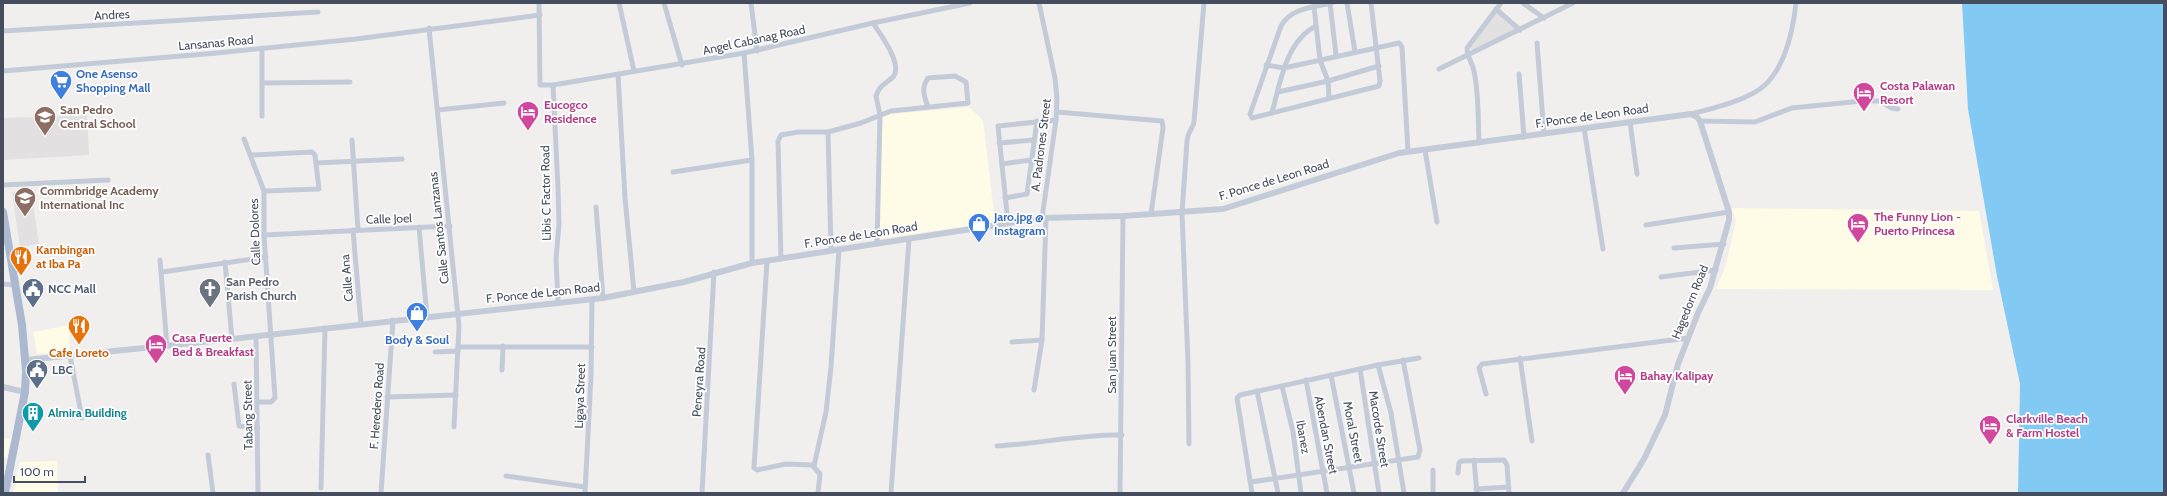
<svg xmlns="http://www.w3.org/2000/svg" width="2167" height="496" viewBox="0 0 2167 496" font-family="Cabin,sans-serif">
<style>
.commercial{fill:#fefbe6}
.education{fill:#e2e0e0}
.water{fill:#82c9f4}
.lines{fill:none;stroke-linecap:round;stroke-linejoin:round}
.minor{stroke:#c4cbd8;stroke-width:5}
.tertiary{stroke:#c4cbd8;stroke-width:6}
.primary{stroke:#abb8d0;stroke-width:8}
.labels{text-anchor:middle;stroke-width:3.5;stroke-linejoin:round;paint-order:stroke}
.street-label{font-size:12px;fill:#454e5e;stroke:#fff}
.shop-label{font-size:12px;font-weight:bold;fill:#366cbe;stroke:#fff;text-anchor:start}
.hotel-label{font-size:12px;font-weight:bold;fill:#b23c85;stroke:#fff;text-anchor:start}
.education-label{font-size:12px;font-weight:bold;fill:#785e54;stroke:#fff;text-anchor:start}
.food-label{font-size:12px;font-weight:bold;fill:#c56008;stroke:#fff;text-anchor:start}
.worship-label{font-size:12px;font-weight:bold;fill:#5b616d;stroke:#fff;text-anchor:start}
.service-label{font-size:12px;font-weight:bold;fill:#4e5e75;stroke:#fff;text-anchor:start}
.culture-label{font-size:12px;font-weight:bold;fill:#0d838f;stroke:#fff;text-anchor:start}
</style>
<rect width="100%" height="100%" fill="#f1efee"/>
<!-- commercial -->
<g class="commercial">
<path d="M969,107L983,120L995,222L877,239L880,115Z"/>
<path d="M1731,208L1979,211L1993,290L1716,289L1725,268L1736,221Z"/>
<path d="M69,325L70,352L37,354L33,332Z"/>
<path d="M3,438L10,439L7,458L3,457Z"/>
<path d="M57,461L58,493H13L20,462Z"/>
</g>
<!-- education -->
<g class="education">
<path d="M1497,12L1516,28L1473,51L1470,48L1471,44Z"/>
<path d="M87,115L89,155L3,160V118Z"/>
<path d="M31,189L39,244L20,247L12,192Z"/>
</g>
<!-- water -->
<path class="water" d="M1962,3H2164V493H2018L2020,384L1997,276L1968,109Z"/>
<g class="lines">
<!-- minor -->
<g class="minor">
<path d="M539,3L540,85H553L744,53L873,23L970,3"/>
<path d="M619,3L634,71"/>
<path d="M664,3L682,65"/>
<path d="M751,3L757,51"/>
<path d="M1039,3L1055,78L1057,99L1056,120L1042,218"/>
<path d="M1330,3L1336,55"/>
<path d="M1332,3C1313,7 1291,8 1281,26L1250,114L1252,118L1379,86L1380,81L1371,3"/>
<path d="M1347,3L1355,52"/>
<path d="M1523,3L1544,18"/>
<path d="M1314,7L1320,60L1328,81L1329,98"/>
<path d="M1496,9L1520,30"/>
<path d="M873,23C880,34 905,66 892,78C885,84 879,86 876,96L880,115L877,244"/>
<path d="M429,28L459,326L454,427"/>
<path d="M3,31L318,12"/>
<path d="M1537,43L1544,134"/>
<path d="M262,48V116"/>
<path d="M744,53L752,160V263"/>
<path d="M1266,65L1284,68L1399,43L1402,47L1408,151"/>
<path d="M1439,69L1573,3"/>
<path d="M3,71L217,53L356,39L540,15"/>
<path d="M618,74L625,198L634,292"/>
<path d="M1519,74L1524,137"/>
<path d="M262,83L350,82"/>
<path d="M553,85L558,188L559,224L556,259L558,302"/>
<path d="M1278,92L1328,81L1379,66"/>
<path d="M438,110L504,103"/>
<path d="M1057,112L1162,121L1163,128L1151,214"/>
<path d="M1272,113C1280,83 1286,41 1316,26"/>
<path d="M1691,114C1711,109 1749,100 1765,85C1786,65 1793,30 1796,3"/>
<path d="M1700,121L1755,122L1792,108L1862,101H1880L1891,108L1898,109"/>
<path d="M1630,122L1637,174"/>
<path d="M1584,128L1603,249"/>
<path d="M828,132L831,250"/>
<path d="M244,139L264,191V235L275,398L271,402H258"/>
<path d="M352,140L358,230"/>
<path d="M999,143L1034,140"/>
<path d="M1479,143C1478,119 1479,95 1474,71C1472,62 1467,57 1467,48L1501,3"/>
<path d="M1425,150L1437,222"/>
<path d="M252,155L312,152L315,155L319,189L264,191"/>
<path d="M316,163L402,159"/>
<path d="M1002,164L1031,160"/>
<path d="M673,172L752,160"/>
<path d="M3,185L108,180"/>
<path d="M1005,198L1027,194L1037,121"/>
<path d="M596,207L603,298"/>
<path d="M1008,223L998,126L1056,120"/>
<path d="M1646,225L1729,212"/>
<path d="M419,227L427,317"/>
<path d="M353,230L361,324"/>
<path d="M264,235L450,226"/>
<path d="M1674,248L1724,244"/>
<path d="M781,259L778,141L781,135L798,132H828L861,123L891,111L968,103L966,82L955,76L928,78C921,88 924,96 928,107"/>
<path d="M160,260L167,346"/>
<path d="M767,261L754,468L757,470L786,464L812,465L820,474L818,493"/>
<path d="M225,262L232,339"/>
<path d="M162,272L266,257"/>
<path d="M1661,277L1716,270"/>
<path d="M3,284L15,285"/>
<path d="M256,336L258,493"/>
<path d="M1012,342L1042,340"/>
<path d="M435,352L458,351V347H592"/>
<path d="M70,356L82,418"/>
<path d="M1520,358L1532,441"/>
<path d="M1378,365L1391,413L1404,493"/>
<path d="M1360,369L1379,493"/>
<path d="M502,370L503,346"/>
<path d="M1331,375L1354,493"/>
<path d="M1306,380L1327,493"/>
<path d="M234,384L239,426L258,428"/>
<path d="M1282,386L1293,432L1301,493"/>
<path d="M1034,390L1042,340L1046,218"/>
<path d="M1257,391L1278,493"/>
<path d="M1486,394L1479,368L1482,364L1688,338"/>
<path d="M387,397L456,395"/>
<path d="M1189,444L1188,363L1182,213L1187,141C1188,130 1193,129 1194,122L1204,3"/>
<path d="M997,446C1039,444 1080,434 1122,435"/>
<path d="M208,455L213,493"/>
<path d="M1474,460L1477,493"/>
<path d="M814,466L826,412L831,367L839,249"/>
<path d="M1458,473L1459,463L1461,461L1504,460L1507,465L1509,493"/>
<path d="M506,476L585,487"/>
<path d="M1251,482L1418,457L1420,450L1403,360"/>
<path d="M321,488L325,328"/>
<path d="M1476,489L1509,487"/>
<path d="M381,493L393,320"/>
<path d="M585,493L591,376L592,299"/>
<path d="M702,493L714,272"/>
<path d="M891,493L909,239"/>
<path d="M1120,493L1123,216"/>
<path d="M1252,493L1237,398L1240,395L1378,365L1419,358"/>
<path d="M1433,493V470"/>
</g>
<!-- tertiary -->
<g class="tertiary">
<path d="M26,360L232,339L603,298L684,282L752,263L1042,218L1123,216L1223,209L1399,153L1691,114L1697,117L1700,121L1729,212V220L1710,288L1698,313L1678,364L1665,415L1644,459L1623,493"/>
<path d="M3,387L25,392"/>
</g>
<!-- primary -->
<path class="primary" d="M3,212L22,325L26,371L25,392L5,493"/>
</g>
<!-- icons -->
<defs>
<g id="supermarket-pin" transform="scale(1.15)"><path d="M0 17L-7.5 6A9.5 9.5 0 1 1 7.5 6Z" fill="#3f7fe0" stroke="#fff"/><path d="M-6-5.5h2.5l.6 2H6L4.5 2H-2.5L-4.4-4H-6ZM-1.5 3.2a1.3 1.3 0 1 0 .1 0ZM3 3.2a1.3 1.3 0 1 0 .1 0Z" fill="#fff"/></g>
<g id="hotel-pin" transform="scale(1.15)"><path d="M0 17L-7.5 6A9.5 9.5 0 1 1 7.5 6Z" fill="#d1479c" stroke="#fff"/><path d="M-6-4.5h1.5V1H6V5H4.5V3h-9V5H-6ZM-4 0a1.8 1.8 0 1 1 3.6 0ZM.5 0V-2.5h3Q6-2.5 6 0Z" fill="#fff"/></g>
<g id="school-pin" transform="scale(1.15)"><path d="M0 17L-7.5 6A9.5 9.5 0 1 1 7.5 6Z" fill="#8d6e63" stroke="#fff"/><path d="M0-5L7-2L0 1L-7-2ZM-4 1L0 2.5L4 1V4Q0 6-4 4Z" fill="#fff"/></g>
<g id="shop-pin" transform="scale(1.15)"><path d="M0 17L-7.5 6A9.5 9.5 0 1 1 7.5 6Z" fill="#3f7fe0" stroke="#fff"/><path d="M-5-2.5h2.3a2.7 3.5 0 0 1 5.4 0H5L5.5 6h-11ZM-1.5-2.5h3a1.5 2.3 0 0 0-3 0Z" fill="#fff"/></g>
<g id="restaurant-pin" transform="scale(1.15)"><path d="M0 17L-7.5 6A9.5 9.5 0 1 1 7.5 6Z" fill="#e8710a" stroke="#fff"/><path d="M-5-6h1v4h1v-4h1v4h1v-4h1v5L-1.5 .5V6h-2V.5L-5-1ZM5-6V6H3V1.5H1.5Q1.5-4 5-6Z" fill="#fff"/></g>
<g id="civic-pin" transform="scale(1.15)"><path d="M0 17L-7.5 6A9.5 9.5 0 1 1 7.5 6Z" fill="#5c6f8a" stroke="#fff"/><path d="M-.6-6.5H3V-4.5H.6V-3L4-1V1h2V6H-6V1h2V-1L-.6-3ZM-1.2 2.5V6h2.4V2.5Z" fill="#fff"/></g>
<g id="church-pin" transform="scale(1.15)"><path d="M0 17L-7.5 6A9.5 9.5 0 1 1 7.5 6Z" fill="#6b7280" stroke="#fff"/><path d="M-1.2-6h2.4v3.5h3.3v2.4h-3.3V6h-2.4V-.1h-3.3v-2.4h3.3Z" fill="#fff"/></g>
<g id="building-pin" transform="scale(1.15)"><path d="M0 17L-7.5 6A9.5 9.5 0 1 1 7.5 6Z" fill="#0f9aa8" stroke="#fff"/><path d="M-4-6H4V6H1V3H-1V6H-4ZM-2.5-4.3h1.7v1.8h-1.7ZM.8-4.3h1.7v1.8H.8ZM-2.5-1h1.7V.8h-1.7ZM.8-1h1.7V.8H.8Z" fill="#fff"/></g>
</defs>
<g fill-rule="evenodd">
<use href="#supermarket-pin" x="61" y="81"/>
<use href="#hotel-pin" x="1864" y="93"/>
<use href="#hotel-pin" x="528" y="112"/>
<use href="#school-pin" x="45" y="117"/>
<use href="#school-pin" x="25" y="198"/>
<use href="#shop-pin" x="979" y="224"/>
<use href="#hotel-pin" x="1858" y="224"/>
<use href="#restaurant-pin" x="21" y="257"/>
<use href="#civic-pin" x="33" y="289"/>
<use href="#church-pin" x="210" y="289"/>
<use href="#shop-pin" x="417" y="313"/>
<use href="#restaurant-pin" x="79" y="326"/>
<use href="#hotel-pin" x="156" y="345"/>
<use href="#civic-pin" x="37" y="370"/>
<use href="#hotel-pin" x="1625" y="376"/>
<use href="#building-pin" x="33" y="413"/>
<use href="#hotel-pin" x="1990" y="426"/>
</g>
<g class="labels">
<!-- street labels -->
<g class="street-label">
<text transform="translate(112 15) rotate(-3)" y="4">Andres</text>
<text transform="translate(754 40) rotate(-12)" y="4">Angel Cabanag Road</text>
<text transform="translate(216 43) rotate(-5)" y="4">Lansanas Road</text>
<text transform="translate(1592 116) rotate(-8)" y="4">F. Ponce de Leon Road</text>
<text transform="translate(1041 145) rotate(-83)" y="4">A. Padrones Street</text>
<text transform="translate(1274 180) rotate(-17)" y="4">F. Ponce de Leon Road</text>
<text transform="translate(546 193) rotate(-91)" y="4">Libis C Factor Road</text>
<text transform="translate(389 219) rotate(-2)" y="4">Calle Joel</text>
<text transform="translate(439 228) rotate(-96)" y="4">Calle Santos Lanzanas</text>
<text transform="translate(255 232) rotate(-92)" y="4">Calle Dolores</text>
<text transform="translate(861 235) rotate(-9)" y="4">F. Ponce de Leon Road</text>
<text transform="translate(347 278) rotate(-95)" y="4">Calle Ana</text>
<text transform="translate(543 293) rotate(-6)" y="4">F. Ponce de Leon Road</text>
<text transform="translate(1690 302) rotate(-68)" y="4">Hagedorn Road</text>
<text transform="translate(1112 355) rotate(-90)" y="4">San Juan Street</text>
<text transform="translate(699 382) rotate(-86)" y="4">Peneyra Road</text>
<text transform="translate(580 396) rotate(-88)" y="4">Ligaya Street</text>
<text transform="translate(377 406) rotate(-86)" y="4">F. Heredero Road</text>
<text transform="translate(248 415) rotate(-91)" y="4">Tabang Street</text>
<text transform="translate(1379 429) rotate(81)" y="4">Macorde Street</text>
<text transform="translate(1353 432) rotate(79)" y="4">Moral Street</text>
<text transform="translate(1326 435) rotate(79)" y="4">Abendan Street</text>
<text transform="translate(1303 437) rotate(80)" y="4">Ibanez</text>
</g>
<!-- shop labels -->
<g class="shop-label">
<text x="76" y="78">One Asenso<tspan x="76" dy="14">Shopping Mall</tspan></text>
<text x="994" y="221">Jaro.jpg @<tspan x="994" dy="14">Instagram</tspan></text>
<text x="417" y="344" text-anchor="middle">Body &amp; Soul</text>
</g>
<!-- hotel labels -->
<g class="hotel-label">
<text x="1880" y="90">Costa Palawan<tspan x="1880" dy="14">Resort</tspan></text>
<text x="544" y="109">Eucogco<tspan x="544" dy="14">Residence</tspan></text>
<text x="1874" y="221">The Funny Lion -<tspan x="1874" dy="14">Puerto Princesa</tspan></text>
<text x="172" y="342">Casa Fuerte<tspan x="172" dy="14">Bed &amp; Breakfast</tspan></text>
<text x="1640" y="380">Bahay Kalipay</text>
<text x="2006" y="423">Clarkville Beach<tspan x="2006" dy="14">&amp; Farm Hostel</tspan></text>
</g>
<!-- education labels -->
<g class="education-label">
<text x="60" y="114">San Pedro<tspan x="60" dy="14">Central School</tspan></text>
<text x="40" y="195">Commbridge Academy<tspan x="40" dy="14">International Inc</tspan></text>
</g>
<!-- food labels -->
<g class="food-label">
<text x="36" y="254">Kambingan<tspan x="36" dy="14">at Iba Pa</tspan></text>
<text x="79" y="357" text-anchor="middle">Cafe Loreto</text>
</g>
<!-- worship labels -->
<g class="worship-label">
<text x="226" y="286">San Pedro<tspan x="226" dy="14">Parish Church</tspan></text>
</g>
<!-- service labels -->
<g class="service-label">
<text x="48" y="293">NCC Mall</text>
<text x="52" y="374">LBC</text>
</g>
<!-- culture labels -->
<g class="culture-label">
<text x="48" y="417">Almira Building</text>
</g>
</g>
<!-- border -->
<rect width="2167" height="496" fill="none" stroke="#454e5e" stroke-width="8"/>
<!-- scale -->
<path d="M14 476v6h71v-6" fill="none" stroke="#454e5e" stroke-width="2"/>
<text x="20" y="476" font-size="12" fill="#454e5e" stroke="#ffffff" stroke-width="3" paint-order="stroke">100 m</text>
</svg>
